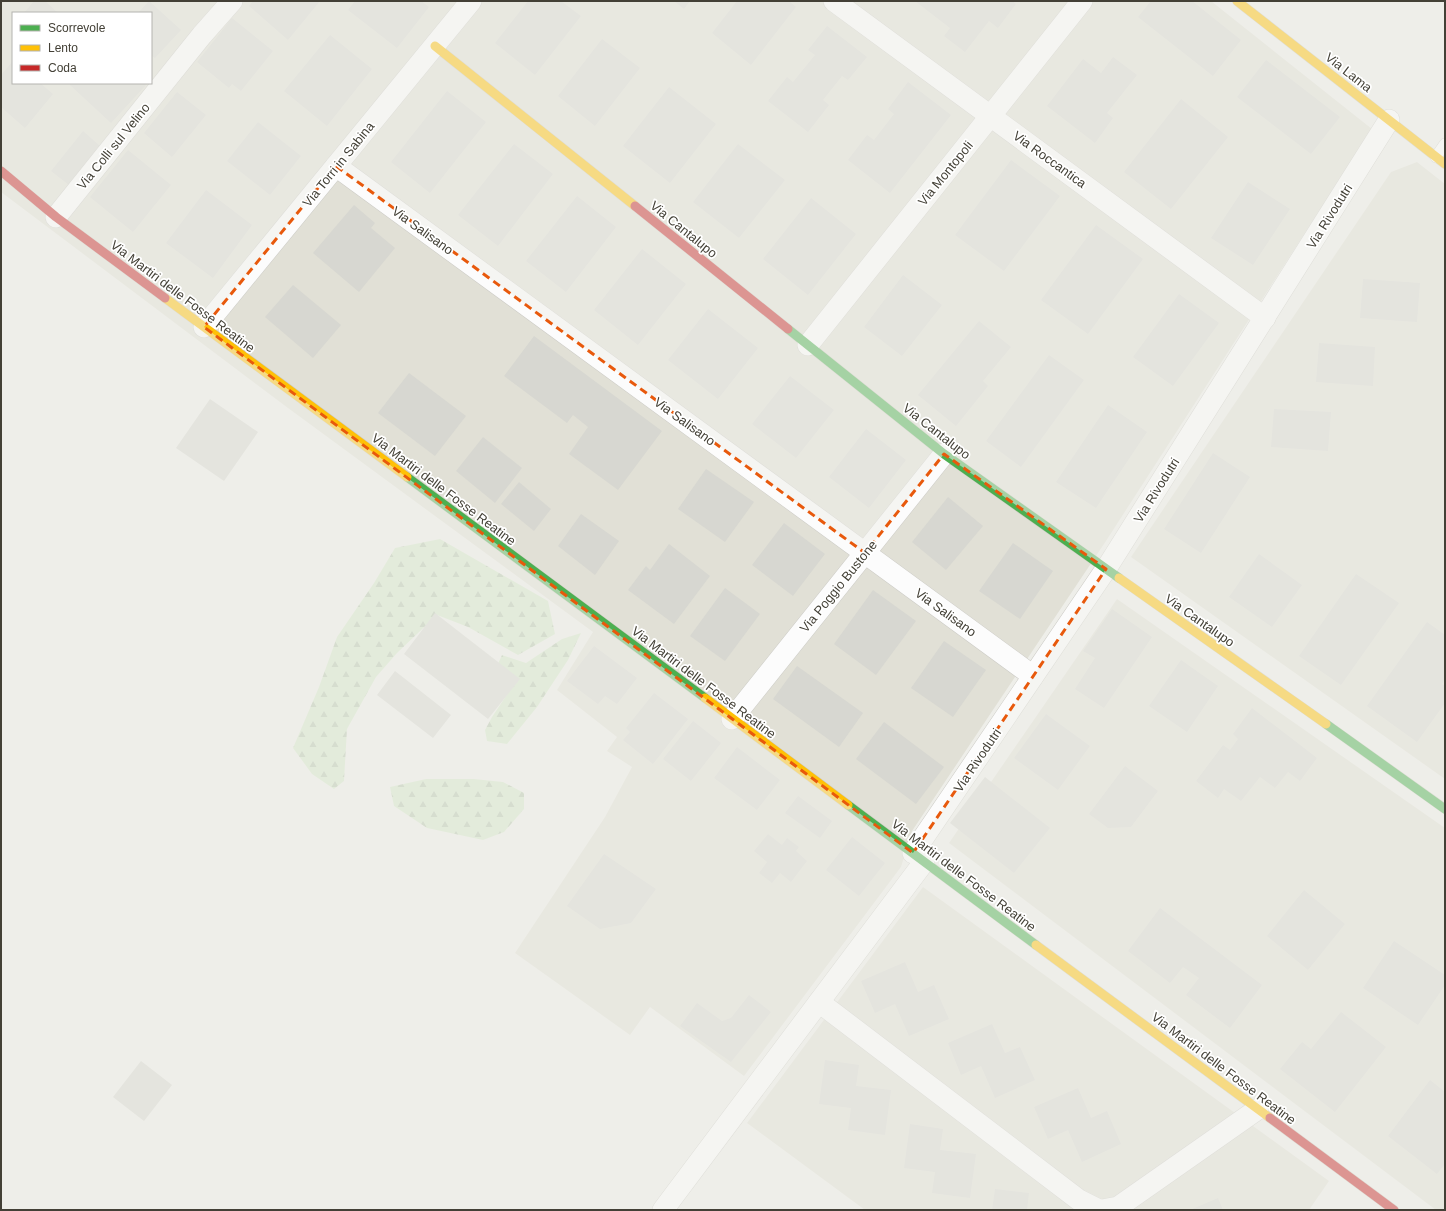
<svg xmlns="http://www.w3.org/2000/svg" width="1446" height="1211" viewBox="0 0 1446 1211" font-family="Helvetica,sans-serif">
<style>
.residential{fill:#e1e0d6;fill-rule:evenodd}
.forest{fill:url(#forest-firs)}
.building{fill:#d7d7d1}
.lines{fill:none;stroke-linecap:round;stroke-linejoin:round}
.lane-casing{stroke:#cccbc6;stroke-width:12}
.street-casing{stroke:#cccbc6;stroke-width:22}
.fast-casing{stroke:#cccbc0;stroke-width:10}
.slow-casing{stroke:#cccbc0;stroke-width:10}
.jam-casing{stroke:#cccbc0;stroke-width:10}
.lane{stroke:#fcfcfc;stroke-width:11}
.street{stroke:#fcfcfc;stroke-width:21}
.fast{stroke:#4caf50;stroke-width:9}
.slow{stroke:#ffc107;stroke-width:9}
.jam{stroke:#c62828;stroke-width:9}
.marked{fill:none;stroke:#e8590c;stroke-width:3;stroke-dasharray:8 5;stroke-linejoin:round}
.labels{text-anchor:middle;stroke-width:3.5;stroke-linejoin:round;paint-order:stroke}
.street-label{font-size:13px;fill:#434036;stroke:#fff}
</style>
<defs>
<pattern id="forest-firs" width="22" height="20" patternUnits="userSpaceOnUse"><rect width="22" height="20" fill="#d6e7cb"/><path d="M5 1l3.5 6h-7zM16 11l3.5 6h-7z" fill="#b9c7af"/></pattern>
</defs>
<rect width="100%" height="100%" fill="#eeeee9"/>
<!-- residential -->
<g class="residential">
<path d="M1,1H1211L1372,129L1106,541L912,831L901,867L744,1076L650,1007L630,1035L515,953L605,817L632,767L607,751L617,737L557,690L593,632L288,408L1,192ZM13,13H151V83H13Z"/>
<path d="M1417,162L1445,184V779L1131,557L1391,172Z"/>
<path d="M1117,599L1445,828V1210H1436L949,843Z"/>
<path d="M923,887L1329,1181L1309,1210H865L747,1123Z"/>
</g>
<!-- forest -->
<g class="forest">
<path d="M440,539L548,601L555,634L518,655L468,627L437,615L397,653L376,677L347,729L344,781L334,789L312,774L293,748L319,687L337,637L374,583L395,548Z"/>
<path d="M581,633L568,660L537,707L507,744L487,741L485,730L492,717L514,684L497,666L502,655L526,663L562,639Z"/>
<path d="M426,779H474L503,782L524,793V809L504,832L483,840L427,828L394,806L390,787Z"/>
</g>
<!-- building -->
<g class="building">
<path d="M34,1H45L58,13H24Z"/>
<path d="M149,1L181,30L155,58L151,55V13H138Z"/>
<path d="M253,1H320L288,40L249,6Z"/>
<path d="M355,1H421L429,7L397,48L348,10Z"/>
<path d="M528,1H561L581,16L535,75L495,43Z"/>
<path d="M674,1H690L684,9Z"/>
<path d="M737,1H789L796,7L751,65L712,33Z"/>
<path d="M915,1H1012L1016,4L998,28L989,21L965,52L944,36L950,28Z"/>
<path d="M1151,1H1192L1241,40L1213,76L1138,17Z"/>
<path d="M232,18L273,51L241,91L232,84L229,88L197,62Z"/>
<path d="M827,26L867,57L848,80L842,76L823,100L829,105L808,132L768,101L787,77L793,82L815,55L808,50Z"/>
<path d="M330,35L372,69L327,126L284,91Z"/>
<path d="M602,39L640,68L595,126L558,96Z"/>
<path d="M1113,57L1137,75L1107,113L1113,118L1095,143L1047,106L1083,59L1101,73Z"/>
<path d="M1266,60L1340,117L1311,154L1237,97Z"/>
<path d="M13,61V83H40L53,94L25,128L1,107V75Z"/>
<path d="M908,82L951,115L890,193L848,160L867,135L874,140L894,114L888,109Z"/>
<path d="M71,83H144L146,85L111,123L70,85Z"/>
<path d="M669,87L716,124L670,183L623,146Z"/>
<path d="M447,91L486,122L430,193L391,162Z"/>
<path d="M177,92L206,115L172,157L144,133Z"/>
<path d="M1181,99L1228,137L1171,209L1124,172Z"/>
<path d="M258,122L301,156L270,195L227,161Z"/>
<path d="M83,131L100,146L69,185L51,171Z"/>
<path d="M514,144L553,174L498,246L458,215Z"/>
<path d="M738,144L785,180L739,238L693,202Z"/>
<path d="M128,150L171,185L133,232L90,197Z"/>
<path d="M1011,160L1060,196L1004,271L955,235Z"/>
<path d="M1248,182L1290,209L1253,265L1211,238Z"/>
<path d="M206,190L252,225L213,278L166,243Z"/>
<path d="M577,196L616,227L566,292L526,261Z"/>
<path d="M811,198L856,234L808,295L763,259Z"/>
<path d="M354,205L375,223L371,228L395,248L359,292L313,253Z"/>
<path d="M1096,225L1143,259L1088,334L1041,300Z"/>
<path d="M642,249L686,284L638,345L594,310Z"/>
<path d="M903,275L942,305L902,356L864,327Z"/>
<path d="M1363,279L1420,283L1417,322L1360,318Z"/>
<path d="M293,285L341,325L313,358L265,317Z"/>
<path d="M1179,294L1219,323L1173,386L1133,357Z"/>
<path d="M708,309L758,348L718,399L668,360Z"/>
<path d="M979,321L1011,347L983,381L988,386L956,426L918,395Z"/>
<path d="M534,336L662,431L618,490L569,454L588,427L573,415L567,423L504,376Z"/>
<path d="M1319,343L1375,347L1373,386L1316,382Z"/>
<path d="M1049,355L1084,380L1021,467L986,441Z"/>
<path d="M409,373L466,416L435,456L378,413Z"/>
<path d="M790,376L834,410L796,458L752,424Z"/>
<path d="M210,399L258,432L224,481L176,448Z"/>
<path d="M1108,405L1147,432L1096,508L1056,482Z"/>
<path d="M1274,409L1331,412L1328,451L1271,447Z"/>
<path d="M866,429L906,460L869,508L829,477Z"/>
<path d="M483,437L522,468L495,503L456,471Z"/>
<path d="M1213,453L1250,477L1201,553L1164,529Z"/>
<path d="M706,469L754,502L725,542L678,509Z"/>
<path d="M519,482L551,509L534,531L501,504Z"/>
<path d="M948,497L983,526L946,570L912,542Z"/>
<path d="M581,514L619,541L595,575L558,546Z"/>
<path d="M784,523L825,554L793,596L752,565Z"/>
<path d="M1013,543L1053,571L1020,619L979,591Z"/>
<path d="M669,544L710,576L674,624L628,590L646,566L650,570Z"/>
<path d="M1259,554L1302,585L1272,627L1229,597Z"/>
<path d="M1356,574L1399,603L1341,685L1299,656Z"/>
<path d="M725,588L760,614L725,661L690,636Z"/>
<path d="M873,590L916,621L876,675L834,644Z"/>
<path d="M1112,609L1152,637L1104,708L1075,689L1095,658L1083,651Z"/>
<path d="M435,613L520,679L488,719L404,654Z"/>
<path d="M1427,622L1445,635V679L1442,684L1445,686V703L1417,742L1367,706Z"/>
<path d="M944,641L986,670L953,717L911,688Z"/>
<path d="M594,646L637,678L617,704L605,696L598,704L567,681Z"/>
<path d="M1181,660L1218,686L1187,732L1149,706Z"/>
<path d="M797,666L863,713L839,747L773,699Z"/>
<path d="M395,671L451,715L433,738L377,695Z"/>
<path d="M654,693L688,719L653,764L623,740L630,732L626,728Z"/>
<path d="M1252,708L1317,758L1300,781L1288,772L1275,788L1260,777L1241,801L1224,789L1218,798L1196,781L1223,745L1230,750L1238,739L1233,734Z"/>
<path d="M1046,714L1090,746L1058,790L1014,758Z"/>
<path d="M693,721L721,743L691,781L663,759Z"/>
<path d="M884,722L944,767L916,804L856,759Z"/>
<path d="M737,747L780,780L757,810L714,778Z"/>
<path d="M1125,766L1158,791L1131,827L1108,828L1089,814Z"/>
<path d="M985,777L1050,828L1014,873L950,823Z"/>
<path d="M798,796L832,821L820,838L785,813Z"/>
<path d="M768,834L782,845L787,838L799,847L796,851L807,861L791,882L780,873L772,883L759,873L767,862L754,851Z"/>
<path d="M852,837L885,863L859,896L826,870Z"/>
<path d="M604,854L656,889L631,923L600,929L567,906Z"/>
<path d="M1304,890L1345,924L1308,970L1267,936Z"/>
<path d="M1160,908L1262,985L1230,1028L1186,995L1199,978L1183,967L1170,983L1128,951Z"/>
<path d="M1394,941L1445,975V985L1418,1025L1363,988Z"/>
<path d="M905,962L918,992L934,985L949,1019L909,1036L895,1004L875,1013L861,981Z"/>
<path d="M749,995L771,1012L731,1062L680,1026L697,1003L722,1021L731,1018Z"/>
<path d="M1341,1012L1386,1047L1335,1112L1280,1069L1302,1042L1311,1049Z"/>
<path d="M992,1024L1005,1053L1020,1047L1035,1080L995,1098L981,1066L961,1075L948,1043Z"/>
<path d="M825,1060L859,1065L856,1086L891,1090L885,1135L848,1130L851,1108L819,1104Z"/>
<path d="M141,1061L172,1085L144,1121L113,1097Z"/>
<path d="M1430,1080L1445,1092V1164L1437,1174L1388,1136Z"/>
<path d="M1078,1088L1091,1118L1107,1111L1121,1144L1082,1162L1068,1130L1048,1139L1034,1107Z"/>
<path d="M910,1124L943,1129L940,1150L976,1154L970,1198L932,1193L935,1172L904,1168Z"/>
<path d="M995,1189L1029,1193L1027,1210H992Z"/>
<path d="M1218,1198L1223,1210H1190Z"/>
</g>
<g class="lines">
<!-- lane casing -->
<g class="lane-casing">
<path id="lane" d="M1436,157L1445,144"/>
</g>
<!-- street casing -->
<g class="street-casing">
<g id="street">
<path d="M834,1L1265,318"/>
<path d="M336,166L1033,676"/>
<path d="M56,217L202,35L232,1"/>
<path d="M204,327L471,1"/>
<path d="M808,345L1082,1"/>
<path d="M732,719L944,454"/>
<path d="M913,853L1106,569L1389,120"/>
<path d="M819,1002L1079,1200L1099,1210"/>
<path d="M663,1210L924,862"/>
<path d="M1102,1210L1118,1207L1258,1109"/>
</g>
</g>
<!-- fast casing -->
<g class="fast-casing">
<g id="fast">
<path d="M788,329L944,454L1119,578"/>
<path d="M407,477L705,698"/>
<path d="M1326,724L1445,809"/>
<path d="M848,805L1036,945"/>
</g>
</g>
<!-- slow casing -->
<g class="slow-casing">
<g id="slow">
<path d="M1237,1L1445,164"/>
<path d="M435,46L635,206"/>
<path d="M165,298L407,477"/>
<path d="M1119,578L1326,724"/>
<path d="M705,698L848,805"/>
<path d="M1036,945L1270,1118"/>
</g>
</g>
<!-- jam casing -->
<g class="jam-casing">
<g id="jam">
<path d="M1,171L56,217L165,298"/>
<path d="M635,206L788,329"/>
<path d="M1270,1118L1394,1210"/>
</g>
</g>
<!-- lane -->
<use href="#lane" class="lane"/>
<!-- street -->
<use href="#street" class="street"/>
<!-- fast -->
<use href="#fast" class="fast"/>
<!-- slow -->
<use href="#slow" class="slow"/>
<!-- jam -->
<use href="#jam" class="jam"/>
</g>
<!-- marked area -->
<path d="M0 0H1446V1211H0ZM336,166L865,553L944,454L1106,569L913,853L204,327Z" fill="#eeeee9" fill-opacity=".55" fill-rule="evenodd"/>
<path class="marked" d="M336,166L865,553L944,454L1106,569L913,853L204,327Z"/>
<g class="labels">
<!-- street labels -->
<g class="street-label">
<text transform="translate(1349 72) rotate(38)" y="5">Via Lama</text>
<text transform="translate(113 146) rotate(-51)" y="5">Via Colli sul Velino</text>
<text transform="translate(1050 159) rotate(36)" y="5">Via Roccantica</text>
<text transform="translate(338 164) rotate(-51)" y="5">Via Torri in Sabina</text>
<text transform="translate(945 173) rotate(-51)" y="5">Via Montopoli</text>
<text transform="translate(1329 216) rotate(-58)" y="5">Via Rivodutri</text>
<text transform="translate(684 229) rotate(39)" y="5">Via Cantalupo</text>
<text transform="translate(423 230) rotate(36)" y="5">Via Salisano</text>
<text transform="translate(183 296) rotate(37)" y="5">Via Martiri delle Fosse Reatine</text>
<text transform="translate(685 421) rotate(36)" y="5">Via Salisano</text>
<text transform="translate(937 431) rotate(38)" y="5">Via Cantalupo</text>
<text transform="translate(444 489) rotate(37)" y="5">Via Martiri delle Fosse Reatine</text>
<text transform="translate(1156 490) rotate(-58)" y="5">Via Rivodutri</text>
<text transform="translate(838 586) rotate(-51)" y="5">Via Poggio Bustone</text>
<text transform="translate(946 612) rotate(36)" y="5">Via Salisano</text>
<text transform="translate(1200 620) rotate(35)" y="5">Via Cantalupo</text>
<text transform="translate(704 682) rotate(37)" y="5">Via Martiri delle Fosse Reatine</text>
<text transform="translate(977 760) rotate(-56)" y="5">Via Rivodutri</text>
<text transform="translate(964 875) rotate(37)" y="5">Via Martiri delle Fosse Reatine</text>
<text transform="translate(1224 1068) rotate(37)" y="5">Via Martiri delle Fosse Reatine</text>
</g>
</g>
<!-- border -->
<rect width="1446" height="1211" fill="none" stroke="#434036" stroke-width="4"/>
<!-- legend -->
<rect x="12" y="12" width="140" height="72" fill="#ffffff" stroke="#b4b3af"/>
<rect x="20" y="25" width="20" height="6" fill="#4caf50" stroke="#b4b3af"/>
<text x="48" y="32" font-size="12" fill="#434036">Scorrevole</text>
<rect x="20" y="45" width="20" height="6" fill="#ffc107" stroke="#b4b3af"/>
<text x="48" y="52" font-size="12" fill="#434036">Lento</text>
<rect x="20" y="65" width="20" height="6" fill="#c62828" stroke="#b4b3af"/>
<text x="48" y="72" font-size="12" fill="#434036">Coda</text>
</svg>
